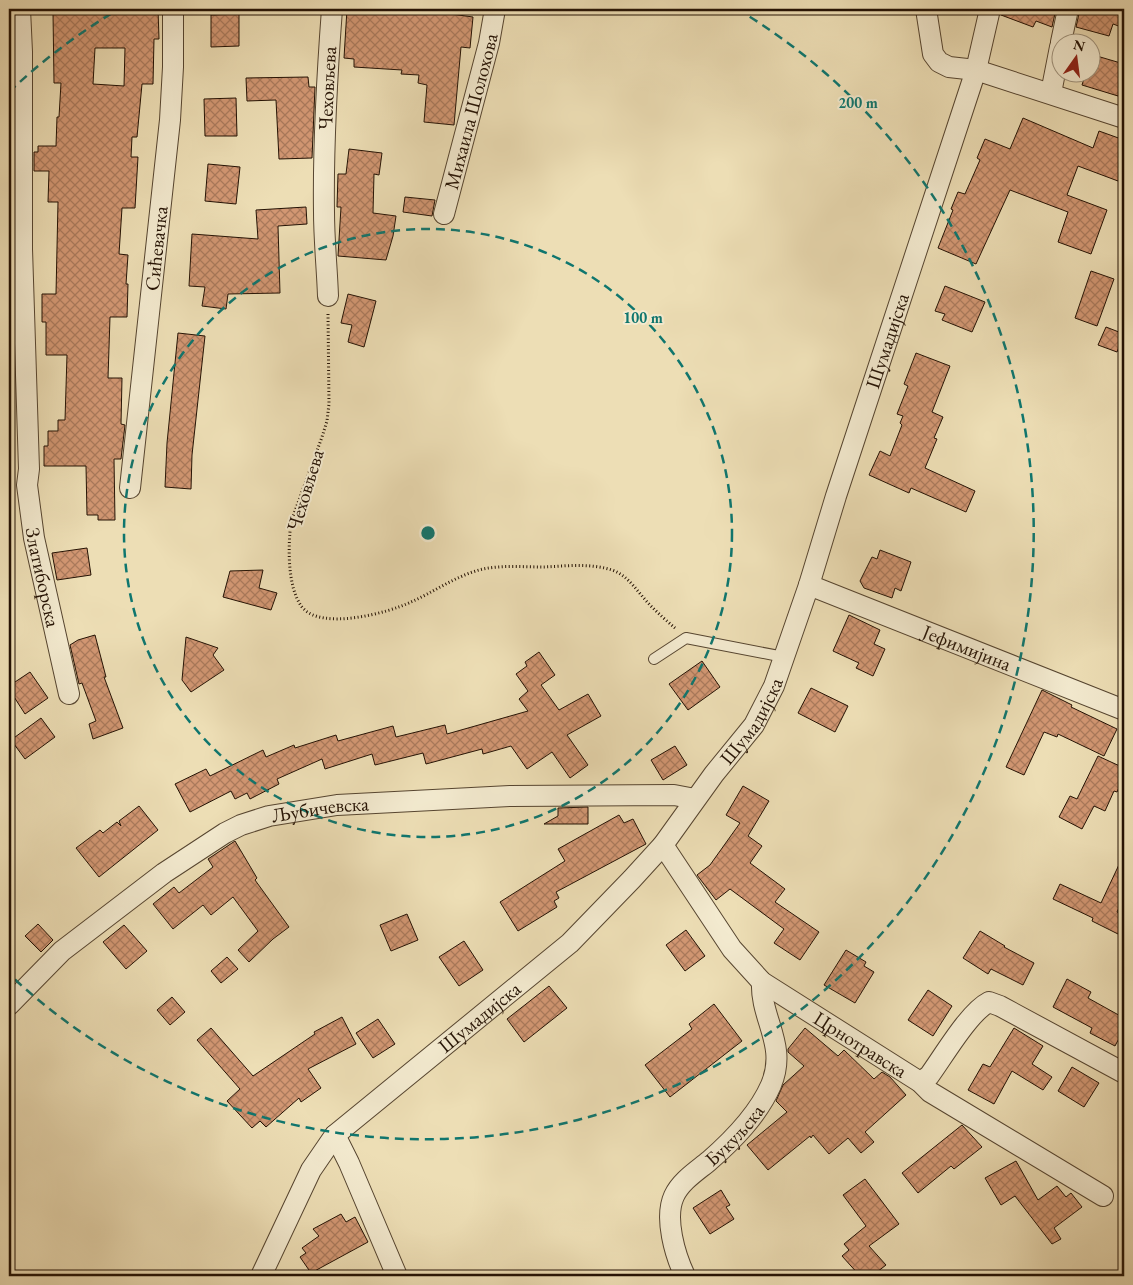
<svg xmlns="http://www.w3.org/2000/svg" width="1133" height="1285" viewBox="0 0 1133 1285" font-family="'EB Garamond',serif">
<style>
.building{fill:url(#building-cross-hatch);stroke:#241204;fill-rule:evenodd}
.lines{fill:none;stroke-linecap:round;stroke-linejoin:round}
.service-casing{stroke:#564530;stroke-width:12}
.minor-casing{stroke:#564530;stroke-width:22}
.path{stroke:#241204;stroke-width:3;stroke-dasharray:1 2.5;stroke-linecap:butt}
.service{stroke:#f3eacf;stroke-width:10}
.minor{stroke:#f3eacf;stroke-width:20}
.ring{fill:none;stroke:#0f766e;stroke-width:2.5;stroke-dasharray:9 6}
.labels{text-anchor:middle;stroke-width:4;stroke-linejoin:round;paint-order:stroke}
.street-label{font-size:20px;fill:#241204;stroke:#f3eacf}
.centre{fill:#0f766e;stroke:#f3eacf;stroke-width:2.5}
.ring-label{font-size:15px;text-anchor:middle;font-weight:bold;fill:#0f766e;stroke:#f3eacf;stroke-width:4;stroke-linejoin:round;paint-order:stroke}
</style>
<defs>
<pattern id="building-cross-hatch" width="8" height="8" patternUnits="userSpaceOnUse" patternTransform="scale(1.25)"><rect width="8" height="8" fill="#d29773"/><path d="M0 0l8 8M0 8l8-8" fill="none" stroke="#aa7a5c"/></pattern>
</defs>
<rect width="100%" height="100%" fill="#eddeb5"/>
<filter id="stains"><feTurbulence type="fractalNoise" baseFrequency=".004" numOctaves="4"/><feColorMatrix values="0 0 0 0 .2 0 0 0 0 .09 0 0 0 0 .02 0 0 0 .5 -.17"/></filter>
<radialGradient id="worn" r=".72"><stop offset=".6" stop-color="#630" stop-opacity="0"/><stop offset="1" stop-color="#630" stop-opacity=".3"/></radialGradient>
<!-- building -->
<g class="building">
<path d="M127,9H158L159,39H154L153,84H142L137,137H132L131,157H138L135,208H122L119,254L128,255L126,284H128L127,317H110L108,378H122L121,424L125,425L121,459H114L115,520H98V515H87L86,466H44V446H48V431H58V420H65L67,355H46V322H42V294H56L58,202H48L49,171H34V152H38V146H56L57,117H59L61,83H54L53,13L127,10ZM95,48H125L124,86L93,84Z"/>
<path d="M347,9H422V10L473,17L470,48L461,47L454,125L424,122L427,85L418,83L419,75L401,74L402,70L354,67V59L344,58Z"/>
<path d="M1002,9H1056L1052,27L1036,21L1033,27L1001,15Z"/>
<path d="M1080,9H1124V28L1113,24L1109,36L1076,27Z"/>
<path d="M239,14V46L211,47V15Z"/>
<path d="M1090,54L1124,64V76L1118,96L1082,85L1086,72H1090Z"/>
<path d="M308,77L309,87H315L312,158L279,159L276,100L247,101L246,78Z"/>
<path d="M236,98L237,136H205L204,99Z"/>
<path d="M1023,118L1093,148L1099,131L1124,140V164L1118,181L1078,166L1067,195L1107,210L1091,254L1058,242L1068,212L1010,190L976,264L938,248L953,210L951,209L958,192L965,194L980,160L977,158L985,139L1010,149Z"/>
<path d="M349,149L382,153L379,175L374,174L373,213L396,216L393,236L386,260L338,256L341,207H337L338,174H346Z"/>
<path d="M208,164L240,167L236,204L205,201Z"/>
<path d="M405,197L435,200L432,216L403,212Z"/>
<path d="M306,207L307,224L278,226L280,293L228,294L226,309L202,306L205,287L189,286L192,234L258,239L256,210Z"/>
<path d="M1091,271L1114,279L1097,326L1075,318Z"/>
<path d="M945,286L985,302L972,332L942,320L945,314L935,311Z"/>
<path d="M348,294L376,301L364,347L348,342L352,325L341,323Z"/>
<path d="M1106,327L1124,334L1117,352L1098,345Z"/>
<path d="M178,333L205,336L192,455L191,489L165,487L167,443Z"/>
<path d="M916,353L950,366L932,412L943,417L934,438L937,439L925,468L975,491L966,512L911,488L909,493L869,475L880,451L890,456L902,425L900,423L903,416L897,414L908,386L904,384Z"/>
<path d="M87,548L91,575L57,580L52,553Z"/>
<path d="M880,550L911,562L901,591L895,588L892,598L864,588L860,581L872,557L877,559Z"/>
<path d="M263,570L259,588L277,593L271,610L223,597L230,571Z"/>
<path d="M849,615L880,630L874,644L885,649L873,676L856,668L859,663L833,651Z"/>
<path d="M95,635L106,677H104L123,728L93,739L89,724L96,721L82,683L79,684L70,645L78,640Z"/>
<path d="M186,637L218,648L213,655L224,670L191,692L182,680Z"/>
<path d="M539,652L555,675L541,685L559,710L588,694L601,716L567,735L588,765L570,778L552,752L527,769L511,746L483,754L482,749L426,764L423,753L375,765L372,754L325,769L322,759L277,779L279,784L250,799L247,793L235,799L231,791L190,812L175,784L206,769L210,776L263,750L266,757L294,745L295,748L336,735L338,741L393,726L396,737L445,725L447,734L528,711L519,699L528,691L516,674L527,666L525,662Z"/>
<path d="M702,661L720,687L688,710L669,684Z"/>
<path d="M30,672L48,698L25,714L9,689V686Z"/>
<path d="M811,688L848,706L835,732L798,713Z"/>
<path d="M1042,690L1072,705L1071,707L1117,729L1104,756L1058,734L1057,737L1044,732L1024,775L1006,767Z"/>
<path d="M41,718L55,737L25,759L11,740Z"/>
<path d="M675,746L687,765L663,780L651,760Z"/>
<path d="M1098,756L1124,768V776L1117,792L1114,791L1105,811L1094,806L1082,829L1059,817L1070,796L1077,799Z"/>
<path d="M743,786L769,801L748,836L762,846L750,863L785,889L775,902L819,932L800,960L774,943L784,929L730,889L716,900L697,875L710,865L740,823L726,815Z"/>
<path d="M139,806L158,830L99,877L76,848L100,830L103,833L117,822L121,826L119,821Z"/>
<path d="M588,807V824H544L558,816V808Z"/>
<path d="M619,815L624,823L633,819L646,844L556,892L559,898L554,901L557,907L518,931L500,902L565,861L558,849Z"/>
<path d="M235,841L257,878L255,880L289,927L273,939L249,962L238,950L258,931L233,897L211,915L203,905L173,929L153,904L174,887L179,893L213,867L208,859Z"/>
<path d="M1124,854V897L1117,912L1124,916V937L1092,921L1093,918L1053,899L1060,884L1101,903Z"/>
<path d="M407,914L418,940L391,951L380,925Z"/>
<path d="M38,924L53,940L41,952L25,936Z"/>
<path d="M124,925L147,951L126,969L103,942Z"/>
<path d="M686,930L705,956L685,971L666,945Z"/>
<path d="M980,931L1005,946L1004,947L1034,963L1023,985L991,969L988,974L963,958Z"/>
<path d="M464,941L483,970L459,986L439,957Z"/>
<path d="M846,950L866,962L864,966L874,972L855,1003L824,985Z"/>
<path d="M227,957L238,969L221,983L211,971Z"/>
<path d="M1067,979L1091,992L1088,998L1124,1018V1029L1115,1046L1090,1033L1092,1028L1053,1007Z"/>
<path d="M549,986L567,1008L524,1042L507,1019Z"/>
<path d="M928,990L952,1006L933,1036L908,1020Z"/>
<path d="M172,997L185,1012L170,1025L157,1010Z"/>
<path d="M714,1004L742,1041L670,1097L645,1065L692,1029L689,1024Z"/>
<path d="M342,1017L356,1044L308,1069L321,1088L301,1102L299,1098L266,1127L260,1121L252,1128L227,1101L240,1089L197,1040L211,1028L253,1076L315,1034L314,1032Z"/>
<path d="M378,1019L395,1044L373,1058L356,1033Z"/>
<path d="M805,1028L838,1056L844,1050L874,1079L882,1072L890,1077L906,1095L865,1132L874,1142L861,1153L848,1138L829,1154L813,1135L811,1138L810,1136L768,1170L747,1145L787,1112L776,1101L783,1085L804,1066L788,1052V1049Z"/>
<path d="M1014,1028L1043,1046L1032,1064L1052,1077L1043,1090L1012,1071L994,1104L968,1090L983,1064L990,1067Z"/>
<path d="M1072,1067L1099,1083L1084,1107L1058,1091Z"/>
<path d="M962,1125L982,1147L954,1169L951,1166L918,1193L902,1173Z"/>
<path d="M1016,1161L1038,1200L1057,1186L1066,1197L1071,1193L1082,1207L1054,1228L1061,1239L1052,1244L1015,1196L1001,1205L985,1178Z"/>
<path d="M865,1179L899,1224L869,1246L886,1265L872,1276H860L842,1256L849,1250L844,1244L866,1226L843,1195Z"/>
<path d="M721,1190L730,1205L726,1207L734,1219L710,1234L693,1208Z"/>
<path d="M341,1214L346,1222L355,1217L368,1242L311,1273L300,1257L306,1253L302,1248L319,1236L313,1229Z"/>
</g>
<g class="lines">
<!-- service casing -->
<g class="service-casing">
<path id="service" d="M654,659L686,638L784,657"/>
</g>
<!-- minor casing -->
<g class="minor-casing">
<g id="minor">
<path id="s1" d="M20,9L22,52V249L29,469L27,485L34,538L69,694"/>
<path d="M926,9L933,54L939,62L949,67L976,70L1124,118"/>
<path d="M1061,42L1068,9"/>
<path d="M1051,93L1060,47"/>
<path id="s2" d="M444,214L489,43L495,9"/>
<path id="s3" d="M328,296C327,268 324,240 324,212C323,144 327,76 332,9"/>
<path id="s4" d="M130,488L170,120L173,67V9"/>
<path id="s5" d="M809,585L1124,710"/>
<path id="s6" d="M663,845L732,949L762,982L920,1082L930,1092L1103,1196"/>
<path id="s7" d="M9,1005L62,951L164,873L225,833L241,825L269,816L337,805L510,796L674,795L695,799"/>
<path d="M920,1082L929,1076C943,1057 969,1012 989,1002L1000,1006L1124,1073"/>
<path d="M335,1135L349,1163L397,1276"/>
<path id="s8" d="M261,1276L311,1170L335,1135L570,943L632,879L663,845L714,774L754,725L774,686L809,585L836,496L976,70L990,9"/>
<path id="s9" d="M685,1276C675,1255 664,1218 674,1196C681,1181 697,1171 709,1161C733,1140 758,1115 771,1085C788,1045 760,1019 762,982"/>
</g>
</g>
<!-- path -->
<path class="path" d="M328,314L329,404L327,421L322,437L291,522C288,546 287,587 302,607C321,631 388,613 411,602C434,592 457,575 483,569C502,565 524,567 544,567C566,566 590,563 612,570C630,576 639,595 653,608C660,615 668,622 675,628"/>
<!-- service -->
<use href="#service" class="service"/>
<!-- minor -->
<use href="#minor" class="minor"/>
</g>
<!-- distance rings -->
<g class="ring">
<circle cx="428" cy="533" r="304"/>
<path d="M9 92A608 608 0 0 1 119 9M737 9A608 608 0 1 1 9 974"/>
</g>
<g class="labels">
<!-- street labels -->
<g class="street-label">
<text dy="7" stroke="none"><textPath href="#s3" startOffset="208">Чеховљева</textPath></text>
<text dy="7" stroke="none"><textPath href="#s2" startOffset="106">Михаила Шолохова</textPath></text>
<text dy="7" stroke="none"><textPath href="#s4" startOffset="241">Сићевачка</textPath></text>
<text dy="7" stroke="none"><textPath href="#s8" startOffset="1156">Шумадијска</textPath></text>
<text transform="translate(305 490) rotate(-73)" y="7">Чеховљева</text>
<text dy="7" stroke="none"><textPath href="#s1" startOffset="570">Златиборска</textPath></text>
<text dy="7" stroke="none"><textPath href="#s5" startOffset="170">Јефимијина</textPath></text>
<text dy="7" stroke="none"><textPath href="#s8" startOffset="751">Шумадијска</textPath></text>
<text dy="7" stroke="none"><textPath href="#s7" startOffset="376">Љубичевска</textPath></text>
<text dy="7" stroke="none"><textPath href="#s8" startOffset="346">Шумадијска</textPath></text>
<text dy="7" stroke="none"><textPath href="#s6" startOffset="286">Црнотравска</textPath></text>
<text dy="7" stroke="none"><textPath href="#s9" startOffset="169">Букуљска</textPath></text>
</g>
</g>
<circle cx="428" cy="533" r="8" class="centre"/>
<g class="ring-label">
<text x="858" y="108">200 m</text>
<text x="643" y="323">100 m</text>
</g>
<!-- margin -->
<rect width="1133" height="1285" fill="none" stroke="#eddeb5" stroke-width="30"/>
<rect x="10" y="10" width="1113" height="1265" fill="none" stroke="#241204" stroke-width="2.5"/>
<rect x="15" y="15" width="1103" height="1255" fill="none" stroke="#241204"/>
<!-- north arrow -->
<g transform="translate(1076 58) rotate(14)"><circle r="24" fill="#f3eacf" stroke="#a0947e"/>
<path d="M0-4L9 19L0 12L-9 19Z" fill="#8f2418"/>
<text y="-8" font-size="14" font-weight="bold" text-anchor="middle" fill="#241204">N</text>
</g>
<rect width="100%" height="100%" filter="url(#stains)"/>
<rect width="100%" height="100%" fill="url(#worn)"/>
</svg>
